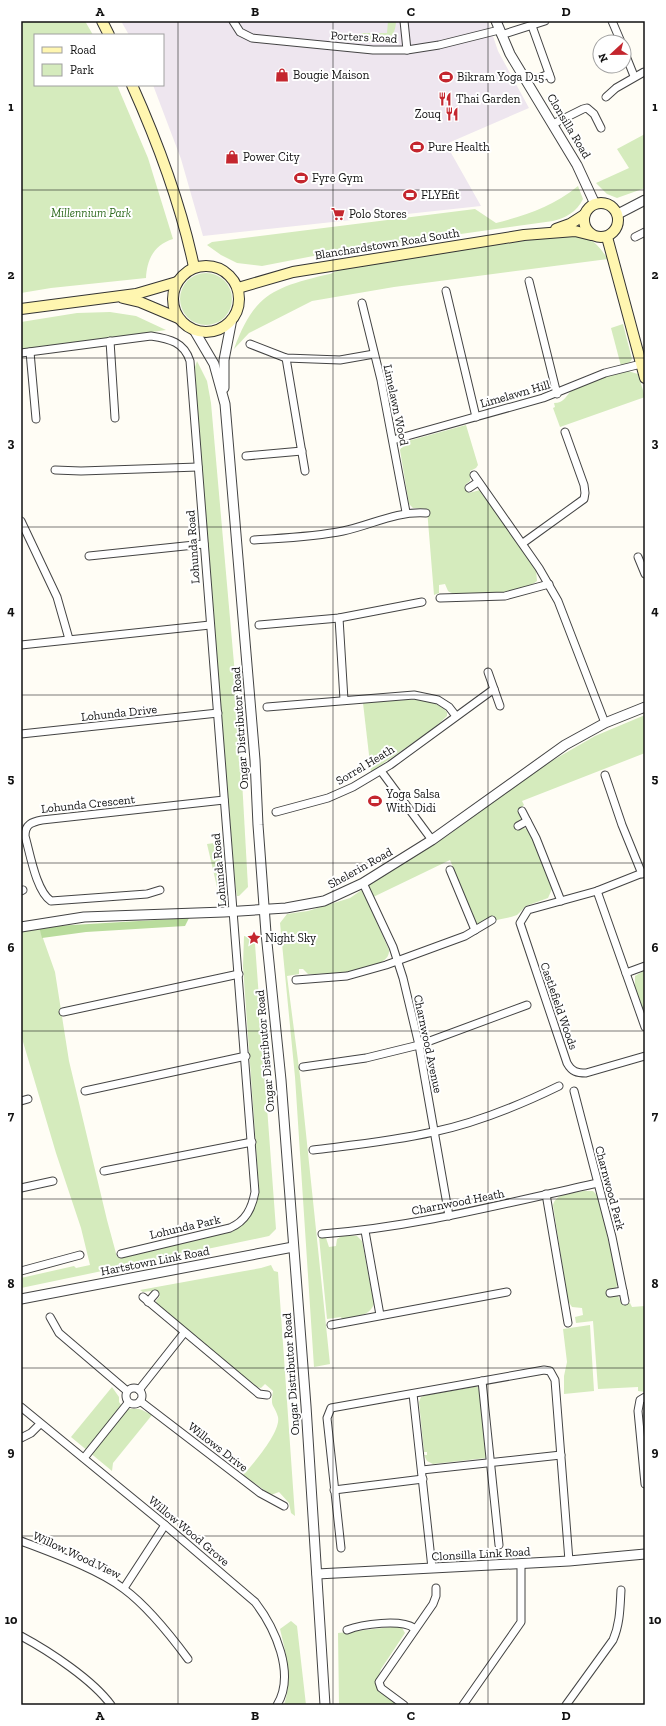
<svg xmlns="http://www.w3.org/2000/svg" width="666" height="1726" viewBox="0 0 666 1726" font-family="'Zilla Slab',serif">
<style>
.industrial{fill:#eee6ef}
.green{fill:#d5ebbd}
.forest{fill:#b9dc9c}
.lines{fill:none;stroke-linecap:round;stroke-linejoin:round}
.minor-casing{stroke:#444;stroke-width:9}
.tertiary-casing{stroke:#444;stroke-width:11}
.secondary-casing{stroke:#333;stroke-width:12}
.minor{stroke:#fff;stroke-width:7}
.tertiary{stroke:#fff;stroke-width:9}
.secondary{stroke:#fff6b0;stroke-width:10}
.grid{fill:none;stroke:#111;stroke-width:1;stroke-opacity:0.55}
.labels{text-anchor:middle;stroke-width:4;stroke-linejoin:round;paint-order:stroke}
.street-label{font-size:12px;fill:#111;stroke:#fff}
.poi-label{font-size:12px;fill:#111;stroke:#fff;text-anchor:start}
.park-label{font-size:12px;font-style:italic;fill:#2f6b1f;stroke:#fff}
.neatline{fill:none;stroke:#111;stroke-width:1.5}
.grid-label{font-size:13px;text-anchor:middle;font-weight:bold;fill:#111}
</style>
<rect width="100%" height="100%" fill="#fffdf5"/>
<!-- industrial -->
<path class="industrial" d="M121,21H488L498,51L529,108L446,144L481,206L203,236L181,159L153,85H163V35H129Z"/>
<!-- green -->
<g class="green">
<path d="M21,21H85L93,35H35V85H117L148,158L173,239C154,245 147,259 146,278L51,288L21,293Z"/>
<path d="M388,21H396C395,46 378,40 359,40V38L362,33H387Z"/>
<path d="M645,134V188L617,198L607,194L596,183L629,168L617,149Z"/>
<path d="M578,186L583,199C577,212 565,218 553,221L334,252L262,266L237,263L221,255L207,245L212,242L475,209L496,223C527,215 552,207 578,186Z"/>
<path d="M573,234C593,239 596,242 608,259L394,287L312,301L249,333L234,349C254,295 272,288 325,275C332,274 336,271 342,268C350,265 361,265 369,263Z"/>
<circle cx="206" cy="299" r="26"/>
<path d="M110,312L136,316L166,330L21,351V322L77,313Z"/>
<path d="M623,324L632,359L630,362L621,366L611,328Z"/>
<path d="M197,361L207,381L211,403L238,709L248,887L239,896H237L235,882L197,409L195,367Z"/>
<path d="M628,371L638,374L645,397L560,427L553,408L555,407L554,403C564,403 565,397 571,391C582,381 613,376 628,371Z"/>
<path d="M466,425L478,465L476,468L470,471V481L465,485L469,493L480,490L536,570L537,581C534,583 530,586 526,588C513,592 457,599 448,591L445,584L439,585V593L434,595L427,509L413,508L409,504L400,450L404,443L408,441Z"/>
<path d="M419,699C429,701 440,704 447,712V716L434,728L371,772L363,703Z"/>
<path d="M645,715V753L522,801L524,805L519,810L521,819L515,823L518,830L523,828L528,829L552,889L548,898L526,906L517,915L511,917L477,924L450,860L367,900L389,950C391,973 324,974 308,974L303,969H299V974L287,976L300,1076L330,1364L314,1367L295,1077L280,923L287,914L308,911L350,898L392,869L447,836L536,770L595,736Z"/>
<path d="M221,842L225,905L221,904L207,844Z"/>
<path d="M39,927L55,972L69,1061L107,1220L117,1257L232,1232C250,1218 254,1212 259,1189L243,966L244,936L249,937L255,944L276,1229L269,1236L21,1288V1278L74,1266L76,1268L90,1265L81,1228L56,1153L21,1035V931Z"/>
<path d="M645,970V1015L635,987V976Z"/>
<path d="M584,1191H593L598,1196L618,1282L616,1288L609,1291L611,1296H618L622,1304L630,1303L632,1307L645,1306V1392L638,1391V1387L598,1389L593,1321L576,1323L575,1317L583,1315L582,1308L572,1307L568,1301L553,1205C556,1193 573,1193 584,1191Z"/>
<path d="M343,1235L357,1236L362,1241L374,1304C369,1317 355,1316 342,1319L341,1317L327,1319L319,1237L326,1238L329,1247L336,1246L337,1239Z"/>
<path d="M271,1265L274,1271L278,1272L295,1516L291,1513L289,1503L279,1492L271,1495L243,1475C253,1464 281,1432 278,1417C274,1403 270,1409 273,1391L265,1384L261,1388L257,1387L158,1308L156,1301L160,1296L151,1291L143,1292L140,1290L261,1268Z"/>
<path d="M590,1325L594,1391L564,1394V1376L567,1362L563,1329Z"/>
<path d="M112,1387L119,1397V1402C125,1411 130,1408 139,1409C143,1410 148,1413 152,1415L113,1463L112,1471L71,1437Z"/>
<path d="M474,1387H478L480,1395L487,1454L486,1458L433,1464L427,1461L424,1455H427V1452H424L419,1402L421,1397L427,1395Z"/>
<path d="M291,1621L297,1626L306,1705H284C293,1679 286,1654 280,1629Z"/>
<path d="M401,1626L405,1633L381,1669L377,1683L400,1705H339L338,1633Z"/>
</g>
<!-- forest -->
<path class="forest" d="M189,918L185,926L86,932L42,938L39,927Z"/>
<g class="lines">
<!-- minor casing -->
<g class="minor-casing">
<g id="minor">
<path d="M233,21L240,32L252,38L373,50H407L439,45L499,30"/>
<path d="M404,21L407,50"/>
<path d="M612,21L621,42"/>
<path d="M532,26L551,79"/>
<path d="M501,35L545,21"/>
<path d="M624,51L634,76"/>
<path d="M539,78L549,74"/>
<path d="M606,97L616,88L644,72"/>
<path d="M553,124L583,109L587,108L594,114L601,128"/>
<path d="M635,237L645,232"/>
<path d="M529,281L557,394"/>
<path d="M446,291L476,417"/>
<path d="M362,303L381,380L406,512"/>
<path d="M110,341L115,418"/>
<path d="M250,344L286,358L340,360L374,354"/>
<path d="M30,352L36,419"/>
<path d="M21,353L151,336C170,339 184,342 190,361L255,1192C252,1208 246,1221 230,1228L121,1254"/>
<path d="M286,358L305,471"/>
<path d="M393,440L543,398L605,373L641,364"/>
<path d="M246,456L302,451"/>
<path d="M55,470L81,471L198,467"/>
<path d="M474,475L539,568L558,601L605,723"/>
<path d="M469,488L478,482"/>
<path d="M21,521L57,597L69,639"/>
<path d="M254,540C283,538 314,537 343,531C372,525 395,511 426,513"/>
<path d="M523,543L584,499L585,493L584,485L565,432"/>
<path d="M89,556L204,544"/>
<path d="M638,557L645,574"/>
<path d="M440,598L505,596L549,584"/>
<path d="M339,618L344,700"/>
<path d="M259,625L339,618L422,602"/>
<path d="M21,645L210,625"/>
<path d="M488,672L500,706"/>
<path d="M267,707L414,695L438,700L449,707L456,716"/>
<path d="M21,734L218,713"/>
<path d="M381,771L432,840"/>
<path d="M605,775L622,825L642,874"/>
<path d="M522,811L536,838L561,901"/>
<path d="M276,812L328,798L353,787L390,765L494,689"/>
<path d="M518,826L527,821"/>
<path d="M450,870L475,930"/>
<path d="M645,872L597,891L528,910L520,923L567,1063C572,1072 577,1073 586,1073L645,1056"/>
<path d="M363,883L393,947L403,978L419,1045L449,1216"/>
<path d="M160,890L147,894L51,901C36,891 30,853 25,836C25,824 32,822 42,820L224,800"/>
<path d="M21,891L23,890"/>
<path d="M597,891L645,1027"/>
<path d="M626,973L645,966"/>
<path d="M296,980L347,976L386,965L465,936L492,920"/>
<path d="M63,1012L239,974"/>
<path d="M303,1067L366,1058L419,1045L527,1005"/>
<path d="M85,1091L246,1056"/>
<path d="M574,1091L612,1237L625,1301"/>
<path d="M21,1101L28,1099"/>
<path d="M313,1150C353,1145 394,1141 433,1132C476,1123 520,1105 559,1086"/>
<path d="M104,1171L252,1142"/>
<path d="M21,1188L53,1181"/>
<path d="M546,1194L568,1323"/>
<path d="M365,1231L380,1315"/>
<path d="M322,1234C416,1227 506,1203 598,1183"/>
<path d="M21,1271L80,1255"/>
<path d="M610,1293L623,1291"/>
<path d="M143,1297L259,1394L267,1395"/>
<path d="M148,1302L155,1294"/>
<path d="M50,1317L59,1333L127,1391"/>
<path d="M331,1325L507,1292"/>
<path d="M482,1381L499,1545"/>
<circle cx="134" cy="1396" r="8"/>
<path d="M139,1390L184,1333"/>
<path d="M413,1394L432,1568"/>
<path d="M645,1397L640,1400L638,1411L645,1484"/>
<path d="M140,1401L260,1493L284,1506"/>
<path d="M21,1407L165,1525L255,1602C275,1628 296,1674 277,1705"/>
<path d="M21,1438L31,1433L40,1424"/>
<path d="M84,1458L128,1403"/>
<path d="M422,1470L561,1455"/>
<path d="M334,1490L423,1479"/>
<path d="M21,1541C52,1553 98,1569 124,1589C147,1606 171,1636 188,1659"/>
<path d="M341,1548L327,1418L331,1408L544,1370L550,1371L555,1380L569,1561"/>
<path d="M124,1588L165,1525"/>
<path d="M347,1630C362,1624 401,1619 414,1628"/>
<path d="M21,1636C49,1651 93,1680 111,1705"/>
<path d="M404,1705L381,1688L379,1682L433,1604L436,1596V1588"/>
<path d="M463,1705L521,1622V1564"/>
<path d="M566,1705L613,1640C620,1624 620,1608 621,1590"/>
</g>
</g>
<!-- tertiary casing -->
<g class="tertiary-casing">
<g id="tertiary">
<path d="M496,21L510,54L577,165L595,204"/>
<path d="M618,214L645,200"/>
<path d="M194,330L214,364L225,404L255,760L258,825L266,933L281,1080L306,1406L325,1705"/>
<path d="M224,388V360L232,319"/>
<path d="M21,927L84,917L224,912L286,908L324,901L363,883L432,840L565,745L605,723L645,707"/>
<path d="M21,1299L293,1247"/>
<path d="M317,1574L569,1561L645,1554"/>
</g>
</g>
<!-- secondary casing -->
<g class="secondary-casing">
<g id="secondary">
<path d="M102,21L109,35"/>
<path d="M132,85C158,143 181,205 194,267"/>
<circle cx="601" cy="220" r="17"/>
<path d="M556,229L570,224L584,215"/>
<path d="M607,237L645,378"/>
<circle cx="206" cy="299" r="33"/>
<path d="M238,288L293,272L524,235L575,231L591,235"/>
<path d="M123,298L140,302L178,318"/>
<path d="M21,309L136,294L177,282"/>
</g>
</g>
<!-- minor -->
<use href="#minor" class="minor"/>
<!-- tertiary -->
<use href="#tertiary" class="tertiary"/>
<!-- secondary -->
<use href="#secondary" class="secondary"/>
</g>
<!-- grid -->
<path class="grid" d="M178,21V1705M333,21V1705M488,21V1705M21,190H645M21,358H645M21,527H645M21,695H645M21,863H645M21,1031H645M21,1199H645M21,1368H645M21,1536H645"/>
<!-- icons -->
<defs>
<g id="shop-bare" transform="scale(1.08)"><path d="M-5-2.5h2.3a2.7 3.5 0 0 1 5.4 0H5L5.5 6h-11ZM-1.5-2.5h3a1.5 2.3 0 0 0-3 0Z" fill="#c4262e" stroke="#fff" stroke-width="2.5" paint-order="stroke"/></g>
<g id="stadium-bare" transform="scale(1.08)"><path d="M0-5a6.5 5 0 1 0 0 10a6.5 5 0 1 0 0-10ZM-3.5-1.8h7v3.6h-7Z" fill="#c4262e" stroke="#fff" stroke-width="2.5" paint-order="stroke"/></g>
<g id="restaurant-bare" transform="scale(1.08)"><path d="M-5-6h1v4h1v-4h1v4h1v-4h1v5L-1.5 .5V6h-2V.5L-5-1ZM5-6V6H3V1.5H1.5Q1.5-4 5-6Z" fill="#c4262e" stroke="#fff" stroke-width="2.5" paint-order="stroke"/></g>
<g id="supermarket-bare" transform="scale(1.08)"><path d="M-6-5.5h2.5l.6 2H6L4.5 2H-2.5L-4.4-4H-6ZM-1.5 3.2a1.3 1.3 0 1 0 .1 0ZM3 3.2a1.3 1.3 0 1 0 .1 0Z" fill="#c4262e" stroke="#fff" stroke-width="2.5" paint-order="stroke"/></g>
<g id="sight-bare" transform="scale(1.08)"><path d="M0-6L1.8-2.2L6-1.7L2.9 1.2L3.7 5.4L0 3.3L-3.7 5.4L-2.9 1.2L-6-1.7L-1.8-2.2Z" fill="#c4262e" stroke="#fff" stroke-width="2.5" paint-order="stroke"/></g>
</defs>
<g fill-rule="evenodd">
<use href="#shop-bare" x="282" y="75"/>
<use href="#stadium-bare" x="446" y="77"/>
<use href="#restaurant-bare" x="445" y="99"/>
<use href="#restaurant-bare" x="452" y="114"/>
<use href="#stadium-bare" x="417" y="147"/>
<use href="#shop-bare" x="232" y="157"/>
<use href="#stadium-bare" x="301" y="178"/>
<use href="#stadium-bare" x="410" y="195"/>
<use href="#supermarket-bare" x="338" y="214"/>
<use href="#stadium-bare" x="375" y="801"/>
<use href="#sight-bare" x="254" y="938"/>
</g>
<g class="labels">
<!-- street labels -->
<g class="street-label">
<text transform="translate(364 37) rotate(3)" y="4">Porters Road</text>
<text transform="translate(569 126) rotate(59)" y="4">Clonsilla Road</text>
<text transform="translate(387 244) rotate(-9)" y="4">Blanchardstown Road South</text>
<text transform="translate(515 394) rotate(-16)" y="4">Limelawn Hill</text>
<text transform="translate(396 405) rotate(78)" y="4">Limelawn Wood</text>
<text transform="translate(193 547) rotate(-94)" y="4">Lohunda Road</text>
<text transform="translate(119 713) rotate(-6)" y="4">Lohunda Drive</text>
<text transform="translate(240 728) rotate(-94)" y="4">Ongar Distributor Road</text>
<text transform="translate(365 765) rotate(-31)" y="4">Sorrel Heath</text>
<text transform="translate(88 804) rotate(-6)" y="4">Lohunda Crescent</text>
<text transform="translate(360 868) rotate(-29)" y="4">Shelerin Road</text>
<text transform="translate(219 870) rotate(-95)" y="4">Lohunda Road</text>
<text transform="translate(559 1006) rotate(71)" y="4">Castlefield Woods</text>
<text transform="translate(428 1044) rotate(78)" y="4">Charnwood Avenue</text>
<text transform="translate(265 1051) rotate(-95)" y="4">Ongar Distributor Road</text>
<text transform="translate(610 1188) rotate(75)" y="4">Charnwood Park</text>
<text transform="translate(458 1202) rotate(-11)" y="4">Charnwood Heath</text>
<text transform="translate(185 1227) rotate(-13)" y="4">Lohunda Park</text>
<text transform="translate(155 1261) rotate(-11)" y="4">Hartstown Link Road</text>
<text transform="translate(291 1374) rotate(-94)" y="4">Ongar Distributor Road</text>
<text transform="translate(218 1447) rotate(38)" y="4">Willows Drive</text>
<text transform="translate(189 1531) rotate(40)" y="4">Willow Wood Grove</text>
<text transform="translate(481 1554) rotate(-3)" y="4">Clonsilla Link Road</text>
<text transform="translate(77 1555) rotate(25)" y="4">Willow Wood View</text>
</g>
<!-- poi labels -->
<g class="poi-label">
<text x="293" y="79">Bougie Maison</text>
<text x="457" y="81">Bikram Yoga D15</text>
<text x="456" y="103">Thai Garden</text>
<text x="441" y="118" text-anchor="end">Zouq</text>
<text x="428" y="151">Pure Health</text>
<text x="243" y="161">Power City</text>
<text x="312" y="182">Fyre Gym</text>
<text x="421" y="199">FLYEfit</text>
<text x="349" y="218">Polo Stores</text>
<text x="386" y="798">Yoga Salsa<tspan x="386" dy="14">With Didi</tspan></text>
<text x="265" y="942">Night Sky</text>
</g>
<!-- park labels -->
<g class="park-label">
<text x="91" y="217">Millennium Park</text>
</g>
</g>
<!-- border -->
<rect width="666" height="1726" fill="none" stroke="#ffffff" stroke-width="44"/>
<!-- legend -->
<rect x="34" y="34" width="130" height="52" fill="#ffffff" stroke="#a0a0a0"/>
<rect x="42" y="47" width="20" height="6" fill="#fff6b0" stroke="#a0a0a0"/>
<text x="70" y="54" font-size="12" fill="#111111">Road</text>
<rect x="42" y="64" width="20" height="12" fill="#d5ebbd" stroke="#a0a0a0"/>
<text x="70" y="74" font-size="12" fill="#111111">Park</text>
<!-- north arrow -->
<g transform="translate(612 54) rotate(248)"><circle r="19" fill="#ffffff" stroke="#a0a0a0"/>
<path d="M0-3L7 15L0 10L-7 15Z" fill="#c4262e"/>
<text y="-6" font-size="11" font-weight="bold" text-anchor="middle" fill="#111111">N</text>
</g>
<rect x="22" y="22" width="622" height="1682" class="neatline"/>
<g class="grid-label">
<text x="100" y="16">A</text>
<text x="255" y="16">B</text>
<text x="411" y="16">C</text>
<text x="566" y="16">D</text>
<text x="11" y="111">1</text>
<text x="655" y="111">1</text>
<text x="11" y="279">2</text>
<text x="655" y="279">2</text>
<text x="11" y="447">3</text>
<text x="655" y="447">3</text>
<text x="11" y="615">4</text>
<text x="655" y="615">4</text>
<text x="11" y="783">5</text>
<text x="655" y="783">5</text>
<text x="11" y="952">6</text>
<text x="655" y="952">6</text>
<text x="11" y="1120">7</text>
<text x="655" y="1120">7</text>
<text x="11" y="1288">8</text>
<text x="655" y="1288">8</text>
<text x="11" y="1456">9</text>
<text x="655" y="1456">9</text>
<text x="11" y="1624">10</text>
<text x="655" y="1624">10</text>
<text x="100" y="1720">A</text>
<text x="255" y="1720">B</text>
<text x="411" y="1720">C</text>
<text x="566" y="1720">D</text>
</g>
</svg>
